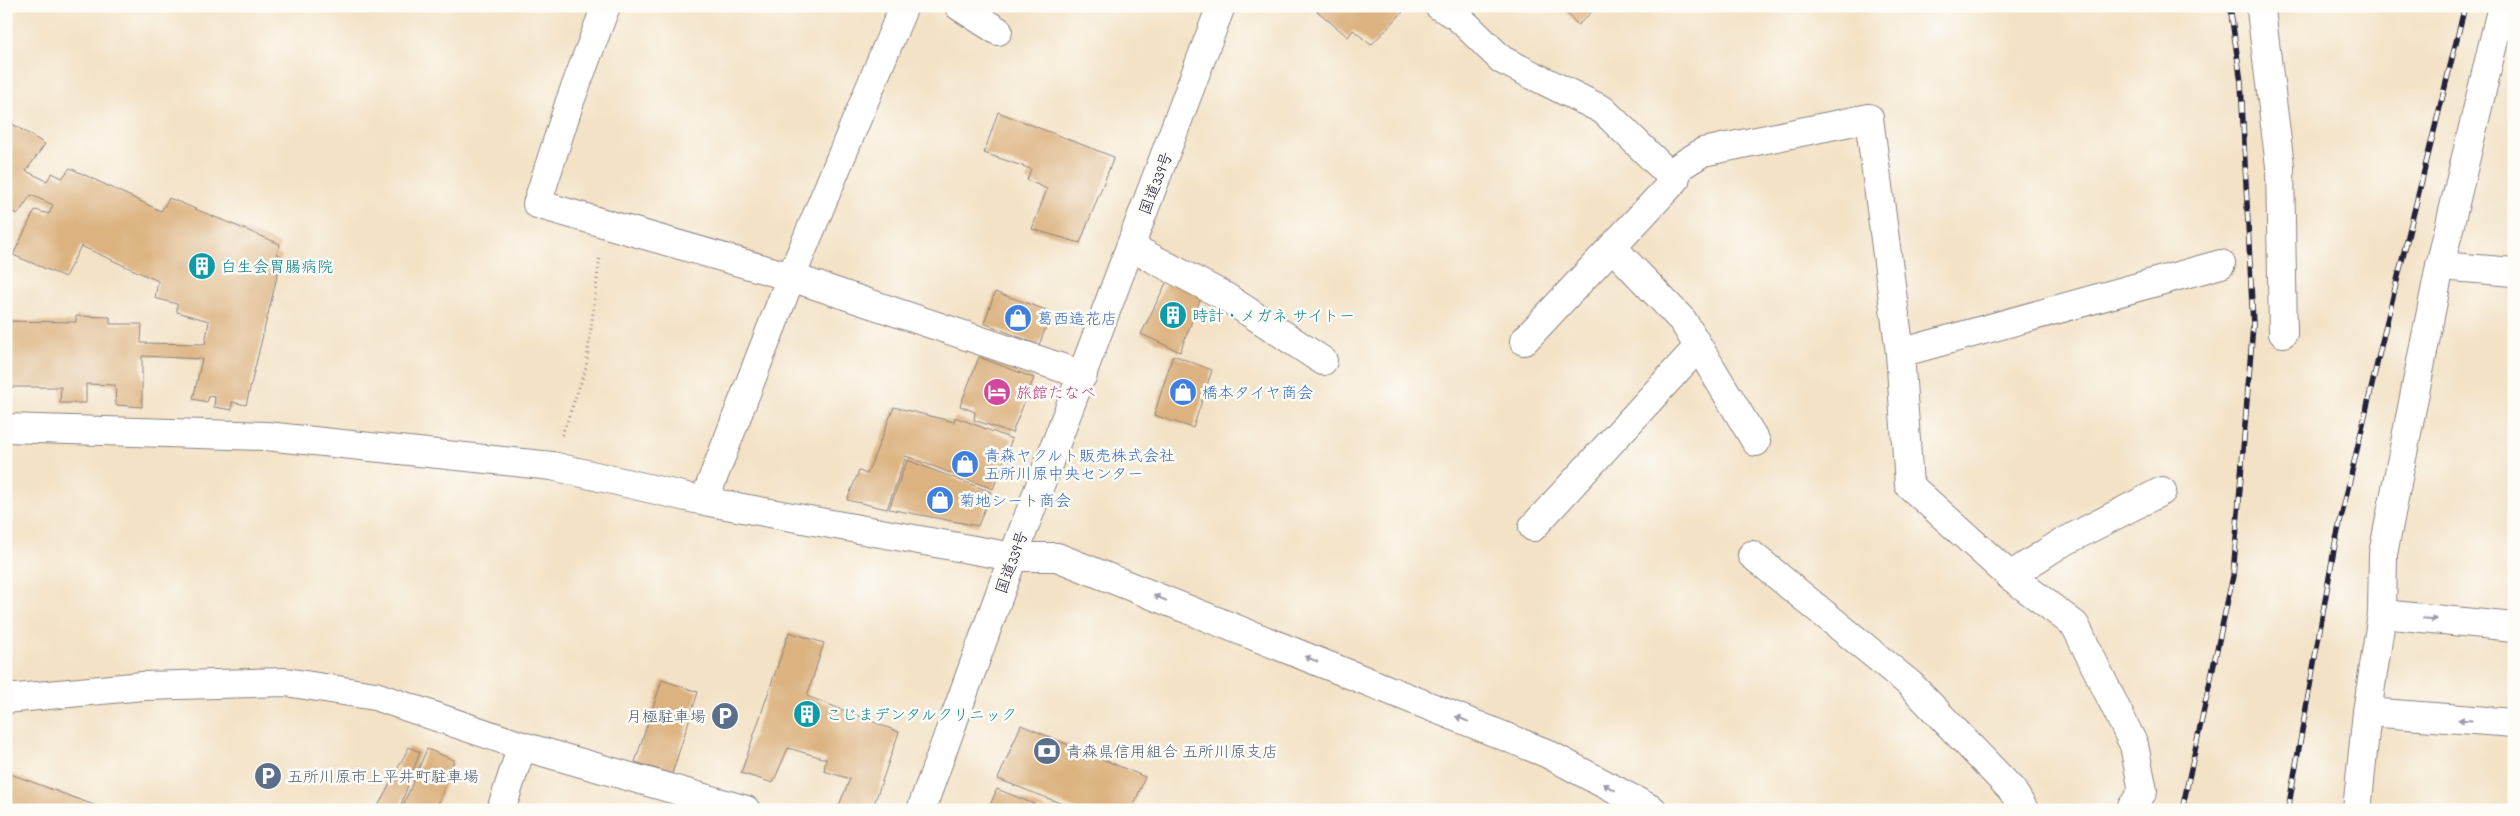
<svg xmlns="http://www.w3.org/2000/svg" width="2520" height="816" viewBox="0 0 2520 816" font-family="'Indie Flower','Klee One',sans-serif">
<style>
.building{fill:#dcb280}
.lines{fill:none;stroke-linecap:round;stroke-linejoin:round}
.minor-casing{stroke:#8a8280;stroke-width:30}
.highway-casing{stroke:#8a8280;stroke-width:30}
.path{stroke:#8a8280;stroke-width:3;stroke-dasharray:1 4;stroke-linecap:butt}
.minor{stroke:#fff;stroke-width:28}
.highway{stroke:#fff;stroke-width:28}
.rail-casing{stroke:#22223b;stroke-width:5.5}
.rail{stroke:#fdfcf7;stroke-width:4;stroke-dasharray:11;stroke-linecap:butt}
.oneway{fill:#9c9ca7}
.labels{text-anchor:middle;stroke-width:5;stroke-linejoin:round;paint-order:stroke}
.street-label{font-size:16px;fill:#22223b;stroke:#fdfcf7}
.culture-label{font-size:16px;fill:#0d838f;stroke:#fdfcf7;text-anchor:start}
.shop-label{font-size:16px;fill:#366cbe;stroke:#fdfcf7;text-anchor:start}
.hotel-label{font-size:16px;fill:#b23c85;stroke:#fdfcf7;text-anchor:start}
.service-label{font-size:16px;fill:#4e5e75;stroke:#fdfcf7;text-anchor:start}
</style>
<rect width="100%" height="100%" fill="#fdfcf7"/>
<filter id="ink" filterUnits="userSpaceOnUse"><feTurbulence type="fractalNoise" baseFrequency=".02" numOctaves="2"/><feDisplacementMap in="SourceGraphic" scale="10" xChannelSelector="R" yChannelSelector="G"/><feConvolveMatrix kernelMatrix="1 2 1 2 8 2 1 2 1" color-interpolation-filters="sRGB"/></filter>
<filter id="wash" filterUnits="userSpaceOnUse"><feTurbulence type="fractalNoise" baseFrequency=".0096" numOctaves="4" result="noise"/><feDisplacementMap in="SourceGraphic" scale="20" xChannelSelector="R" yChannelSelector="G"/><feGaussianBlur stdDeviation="1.12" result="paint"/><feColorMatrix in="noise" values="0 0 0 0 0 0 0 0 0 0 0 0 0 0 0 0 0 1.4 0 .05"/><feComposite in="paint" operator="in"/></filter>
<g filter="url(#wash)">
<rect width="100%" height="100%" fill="#f3e2c6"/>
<g id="blocks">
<!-- building -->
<g class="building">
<path d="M1311,6H1396L1403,12L1371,45L1353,30L1348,37Z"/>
<path d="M1560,6H1598L1578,25Z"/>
<path d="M998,112L1114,157L1080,243L1032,229L1047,189L1027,180L1031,169L984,153Z"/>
<path d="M6,120L45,144L26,171L47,181L52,173L62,178L70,168L161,211L169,198L280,244L277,254L282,256L246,405L232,402V410L214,407L215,397L209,396L207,402L193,399L202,359L142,356V407L116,405L115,385L86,384V403H60L61,387H6V321L76,322V316L110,317V324H142L141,343L205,344L209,321L177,312V304L155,298L158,281L81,246L65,277L13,255L35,210L49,214L53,205L31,195L18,214L8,210L6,213Z"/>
<path d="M1168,279L1202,295L1180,352L1141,334Z"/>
<path d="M995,292L1052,312L1039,345L984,323Z"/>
<path d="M1173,355L1212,370L1193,428L1154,415Z"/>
<path d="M979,357L1034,378L1012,433L974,420L975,412L960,406Z"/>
<path d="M894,407L954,422L955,417L1012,439L993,489L906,456L887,509L847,500L859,471L867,474Z"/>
<path d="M907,460L991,492L978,526L889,509Z"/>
<path d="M789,632L824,643L807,696L899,732L872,810H837L850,779L824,771L826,759L788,748L773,783L741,773Z"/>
<path d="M662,680L698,692L672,774L635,762Z"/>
<path d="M1021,725L1145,777L1132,810H1078L998,779Z"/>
<path d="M409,747L420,752L399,810H376Z"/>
<path d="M427,749L454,760L436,810H401Z"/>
<path d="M8,773L99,807L98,810H6V779Z"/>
<path d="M997,789L1049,810H988Z"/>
</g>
</g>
</g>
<g filter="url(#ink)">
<use href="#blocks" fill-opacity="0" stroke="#8a8280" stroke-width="1"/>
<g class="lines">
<!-- minor casing -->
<g class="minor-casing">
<g id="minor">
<path d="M606,6L570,101L537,204L791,277L704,501"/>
<path d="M904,6L791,277L1083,375"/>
<path d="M959,6L998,31"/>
<path d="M1439,6L1457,16L1502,60L1603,110L1675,180L1679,167L1703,152L1869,118L1900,353L1909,485L2010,576L2075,625L2134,745L2143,791L2130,810"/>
<path d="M2264,6L2261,10L2280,166L2283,333"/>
<path d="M1131,247L1226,297L1323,361"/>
<path d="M1613,248L1683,321L1756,442"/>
<path d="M2440,266L2514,272"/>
<path d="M1524,341L1675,180"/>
<path d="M1900,353L2221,264"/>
<path d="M6,428L266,436L552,466L704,501L1013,557H1057L1546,753L1653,810"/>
<path d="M1533,527L1698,347"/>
<path d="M1752,555L1910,684L2012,790L2024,810"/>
<path d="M2010,576L2058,545L2162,491"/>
<path d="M2382,614L2514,627"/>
<path d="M6,699L143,686L286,682L375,696L522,746L746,810"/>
<path d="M2367,712L2514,723"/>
<path d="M501,810L522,746"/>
<path d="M2357,810L2367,712L2382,614L2383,554L2440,266L2502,6"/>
</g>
</g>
<!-- highway casing -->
<g class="highway-casing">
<path id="highway" d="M921,810L1013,557L1221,6"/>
</g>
<!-- path -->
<path class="path" d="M562,435L586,368L600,256"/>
<!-- minor -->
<use href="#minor" class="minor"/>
<!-- highway -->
<use href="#highway" class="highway"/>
<!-- rail casing -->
<g class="rail-casing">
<g id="rail">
<path d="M2182,810L2233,576L2253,325L2241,82L2230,6"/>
<path d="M2288,810L2335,544L2386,325L2465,6"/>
</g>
</g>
<!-- rail -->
<use href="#rail" class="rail"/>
</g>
<!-- one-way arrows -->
<defs><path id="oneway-solid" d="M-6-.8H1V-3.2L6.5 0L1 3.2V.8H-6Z" transform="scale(1.25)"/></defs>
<g class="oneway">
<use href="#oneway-solid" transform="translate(1160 598) rotate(-158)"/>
<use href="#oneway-solid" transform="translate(2430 619) rotate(5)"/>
<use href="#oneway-solid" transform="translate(1311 659) rotate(-158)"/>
<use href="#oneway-solid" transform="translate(1462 719) rotate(-158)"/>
<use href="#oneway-solid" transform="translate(2465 720) rotate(-176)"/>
<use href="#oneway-solid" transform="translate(1609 787) rotate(-152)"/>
</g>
</g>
<!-- icons -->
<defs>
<g id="building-disc" transform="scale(1.4375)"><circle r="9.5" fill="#0f9aa8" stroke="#fdfcf7"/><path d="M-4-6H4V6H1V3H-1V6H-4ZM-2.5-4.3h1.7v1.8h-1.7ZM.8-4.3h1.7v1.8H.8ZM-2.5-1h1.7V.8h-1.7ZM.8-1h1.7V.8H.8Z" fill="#fff"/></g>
<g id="shop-disc" transform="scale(1.4375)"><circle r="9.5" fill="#3f7fe0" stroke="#fdfcf7"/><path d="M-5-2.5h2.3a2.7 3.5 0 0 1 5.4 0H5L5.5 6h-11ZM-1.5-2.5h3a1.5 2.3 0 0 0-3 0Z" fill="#fff"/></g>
<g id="hotel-disc" transform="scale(1.4375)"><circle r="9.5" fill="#d1479c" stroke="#fdfcf7"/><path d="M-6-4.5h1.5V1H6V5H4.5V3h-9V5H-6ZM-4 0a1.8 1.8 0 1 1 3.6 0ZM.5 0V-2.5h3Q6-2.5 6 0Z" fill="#fff"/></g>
<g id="parking-disc" transform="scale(1.4375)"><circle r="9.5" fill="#5c6f8a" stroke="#fdfcf7"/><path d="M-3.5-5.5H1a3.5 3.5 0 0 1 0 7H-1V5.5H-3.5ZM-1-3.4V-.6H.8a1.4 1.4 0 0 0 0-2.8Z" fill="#fff"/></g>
<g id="bank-disc" transform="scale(1.4375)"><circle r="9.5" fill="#5c6f8a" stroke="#fdfcf7"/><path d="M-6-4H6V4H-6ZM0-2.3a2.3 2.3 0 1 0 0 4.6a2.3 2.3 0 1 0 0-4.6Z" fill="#fff"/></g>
</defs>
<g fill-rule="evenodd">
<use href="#building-disc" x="202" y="266"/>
<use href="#building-disc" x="1173" y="315"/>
<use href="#shop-disc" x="1018" y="318"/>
<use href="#hotel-disc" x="997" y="392"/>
<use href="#shop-disc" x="1183" y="392"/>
<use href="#shop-disc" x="965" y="464"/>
<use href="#shop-disc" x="940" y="500"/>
<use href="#building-disc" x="807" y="714"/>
<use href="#parking-disc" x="725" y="716"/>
<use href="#bank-disc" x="1047" y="751"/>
<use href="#parking-disc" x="268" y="776"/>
</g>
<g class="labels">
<!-- street labels -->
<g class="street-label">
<text transform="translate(1155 183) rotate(-69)" y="6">国道339号</text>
<text transform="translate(1011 562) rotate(-70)" y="6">国道339号</text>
</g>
<!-- culture labels -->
<g class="culture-label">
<text x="221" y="272">白生会胃腸病院</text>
<text x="1192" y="321">時計・メガネ サイトー</text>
<text x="826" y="720">こじまデンタルクリニック</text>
</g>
<!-- shop labels -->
<g class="shop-label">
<text x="1037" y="324">葛西造花店</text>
<text x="1202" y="398">橋本タイヤ商会</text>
<text x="984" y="461">青森ヤクルト販売株式会社<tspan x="984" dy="18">五所川原中央センター</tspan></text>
<text x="959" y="506">菊地シート商会</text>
</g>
<!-- hotel labels -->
<g class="hotel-label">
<text x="1016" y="398">旅館たなべ</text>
</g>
<!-- service labels -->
<g class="service-label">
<text x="706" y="722" text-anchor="end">月極駐車場</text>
<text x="1066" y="757">青森県信用組合 五所川原支店</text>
<text x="287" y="782">五所川原市上平井町駐車場</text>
</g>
</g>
<!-- margin -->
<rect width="2520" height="816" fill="none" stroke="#fdfcf7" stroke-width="25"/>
</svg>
